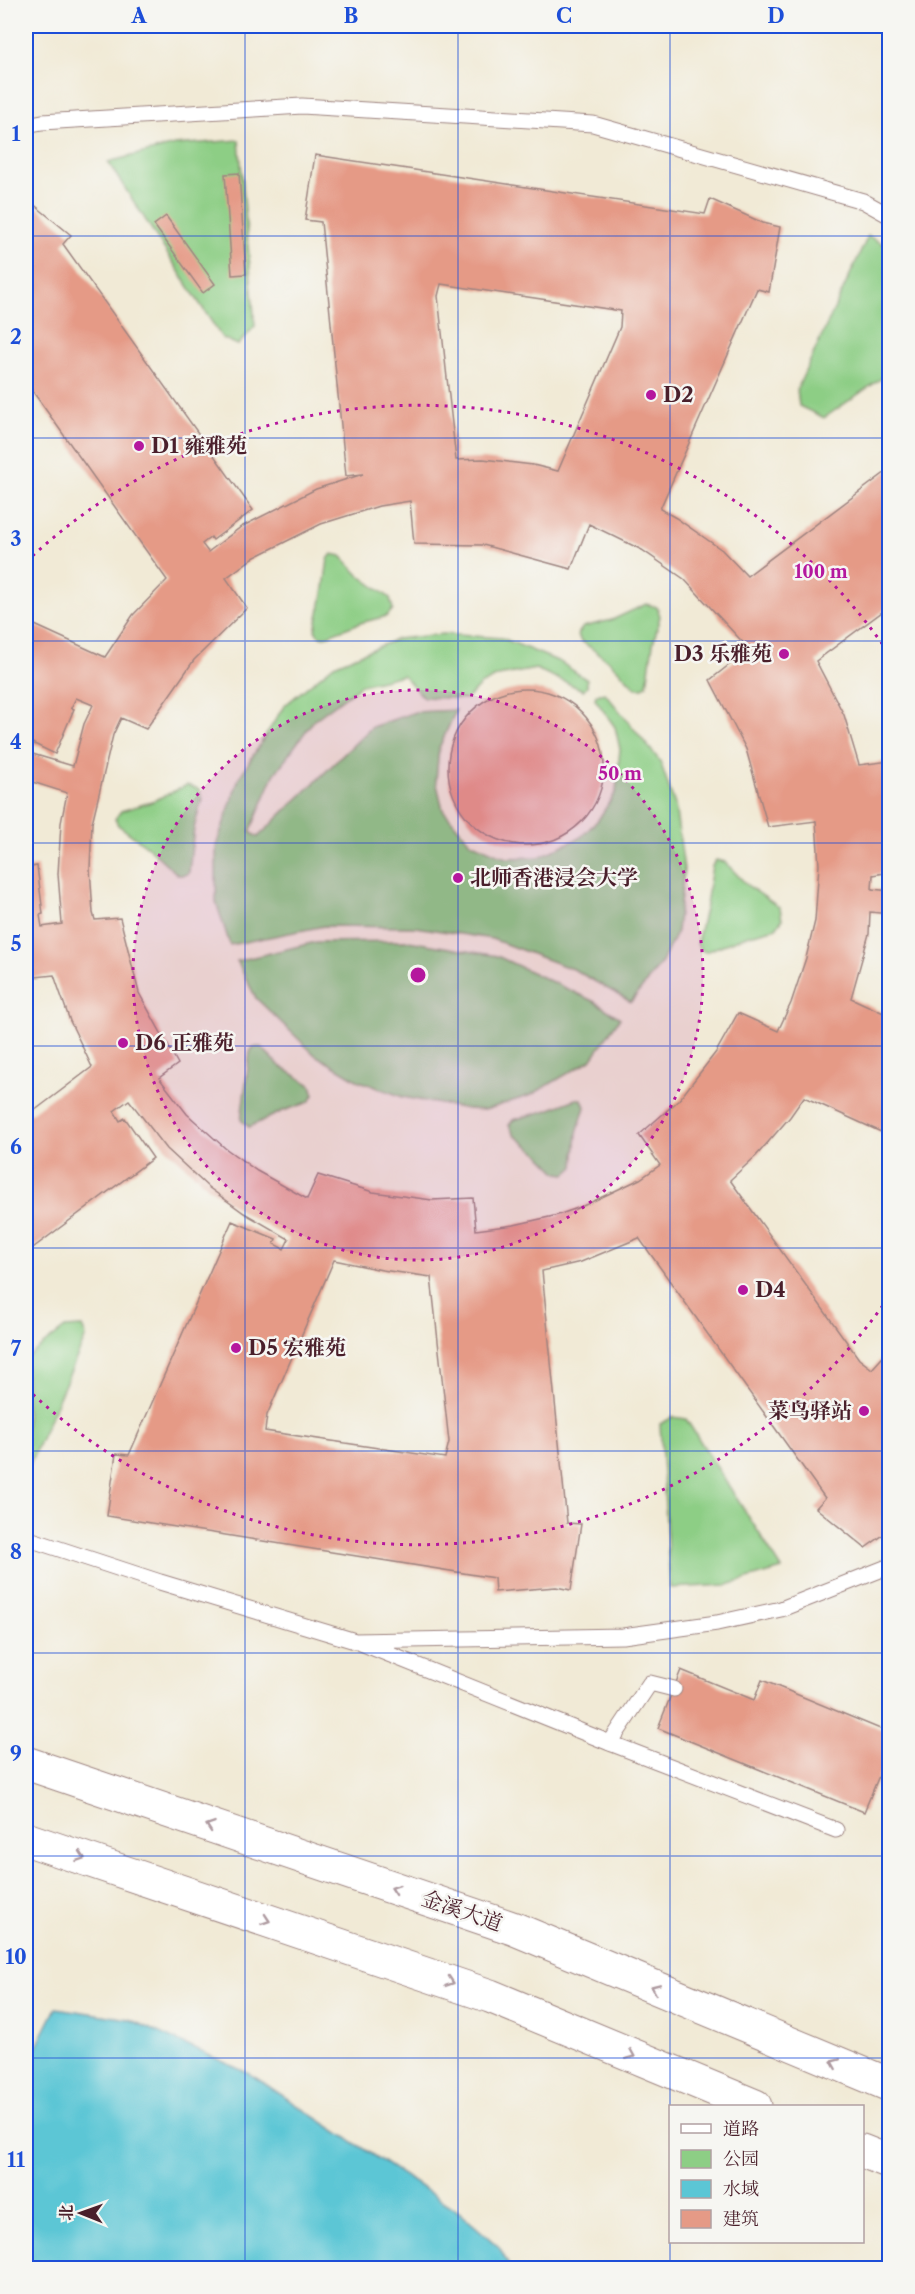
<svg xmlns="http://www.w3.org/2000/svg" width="915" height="2294" viewBox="0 0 915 2294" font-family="'Libre Caslon Text','Noto Serif SC',serif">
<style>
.green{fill:#8dce85;stroke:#6c7658;stroke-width:1.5}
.water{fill:#5bc6d5;stroke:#527280;stroke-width:1.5}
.building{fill:#e59a86;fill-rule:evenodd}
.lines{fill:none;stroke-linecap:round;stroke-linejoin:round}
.lane-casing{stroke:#9e8480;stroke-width:17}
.primary-casing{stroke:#9e8480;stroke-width:35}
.lane{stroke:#fff;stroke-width:15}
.primary{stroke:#fff;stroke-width:33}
.oneway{stroke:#ae9aa0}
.grid{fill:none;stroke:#1d4ed8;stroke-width:1.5;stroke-opacity:0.55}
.ring{fill:none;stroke:#b5179e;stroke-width:3;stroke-dasharray:3 6}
.poi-dot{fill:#b5179e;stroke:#f6f6f2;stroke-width:2}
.labels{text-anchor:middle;stroke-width:5;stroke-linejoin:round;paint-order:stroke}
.poi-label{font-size:21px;font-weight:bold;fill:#4a1f2b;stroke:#f6f6f2;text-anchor:start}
.street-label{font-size:21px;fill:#4a1f2b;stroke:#f6f6f2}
.centre{fill:#b5179e;stroke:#f6f6f2;stroke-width:3}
.ring-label{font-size:18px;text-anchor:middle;font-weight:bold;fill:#b5179e;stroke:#f6f6f2;stroke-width:5;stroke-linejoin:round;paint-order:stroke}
.neatline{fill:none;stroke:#1d4ed8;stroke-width:2}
.grid-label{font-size:20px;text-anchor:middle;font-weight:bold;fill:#1d4ed8}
</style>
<rect width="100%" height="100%" fill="#f6f6f2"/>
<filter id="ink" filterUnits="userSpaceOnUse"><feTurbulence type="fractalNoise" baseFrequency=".0167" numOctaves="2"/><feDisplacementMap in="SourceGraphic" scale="12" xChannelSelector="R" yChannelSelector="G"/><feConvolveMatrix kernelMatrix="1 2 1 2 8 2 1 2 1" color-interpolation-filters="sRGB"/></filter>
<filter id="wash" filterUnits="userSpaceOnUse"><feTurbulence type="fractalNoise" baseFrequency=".008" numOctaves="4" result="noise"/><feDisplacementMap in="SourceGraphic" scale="24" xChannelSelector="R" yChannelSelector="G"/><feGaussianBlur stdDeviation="1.35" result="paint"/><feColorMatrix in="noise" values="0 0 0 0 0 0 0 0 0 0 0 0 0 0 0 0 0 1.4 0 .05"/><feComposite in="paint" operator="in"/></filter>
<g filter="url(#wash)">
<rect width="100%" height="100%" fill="#f1ead6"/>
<!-- green -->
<g class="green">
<path d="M239,140L255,326L238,345L222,338L108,162L175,145Z"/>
<path d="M868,236L889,247V373L824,418L799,406L797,389Z"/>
<path d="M332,554L341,556L360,576L390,598L393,609L387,616L360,623L323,637L318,635L315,630L323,595L328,559Z"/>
<path d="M646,604L657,607L660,616L653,644L647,685L643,688H636L610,662L580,640L578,634L583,627L612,620Z"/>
<path d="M443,634L502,638L560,662L587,680V686L583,690L536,669L498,676L480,685L467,699L423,697L403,675L361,685L313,721L274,775L250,832L258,837L372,727L415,712L456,710L439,748L436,780L443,810L470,842L506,858L539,857L581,837L598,820L616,792L620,749L615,727L595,699L596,695L605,693L660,761L675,805L684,869L677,931L662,962L631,1002L575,970L492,939L416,927L324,926L230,945L216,902V846L239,778L284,706L334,665L397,639Z"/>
<path d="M187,785L199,789L202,798L194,828L189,872L185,875H178L149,848L118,825L115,819L121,811L151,802Z"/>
<path d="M716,860L725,862L747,885L780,908L782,920L776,928L746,936L705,952L700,949L697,943L706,905L712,866Z"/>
<path d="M408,941L497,956L595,1002L620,1018L591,1060L531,1095L485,1110L467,1109L403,1097L357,1080L315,1055L256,998L237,961L316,942Z"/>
<path d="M253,1047H261L281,1067L311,1085L314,1095L309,1102L283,1111L249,1127L241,1120L250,1052Z"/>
<path d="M576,1099H582L585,1107L577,1133L574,1167L566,1174L558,1173L539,1154L514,1135L509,1125L513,1120L545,1111Z"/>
<path d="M82,1327L86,1336L26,1473V1358L65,1328Z"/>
<path d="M673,1417L686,1419L782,1569L727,1585L670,1588L660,1424Z"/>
</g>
<!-- water -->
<path class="water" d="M56,2008L129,2019L250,2074L459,2212L499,2247L510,2268H26V2068Z"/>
<g id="blocks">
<!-- building -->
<g class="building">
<path d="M315,155L705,214L710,199L763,223L780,227L769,292L757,289L660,509L676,518L722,550L747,576L890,469V606L816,661L844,715L859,765L890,761V872L873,875L872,889L890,891V914L870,912L869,934L851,998L890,1016V1136L804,1097L790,1117L756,1156L730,1180L859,1359L872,1369L890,1349V1530L865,1548L816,1508L825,1498L639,1238L581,1262L542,1271L567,1523L581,1524L571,1590L556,1587L495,1592L494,1578L107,1516L116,1454L129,1455L232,1221L276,1239L274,1244L284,1249L289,1239L244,1213L208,1187L167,1149L129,1100L114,1111L120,1121L125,1118L153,1158L26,1253V1117L92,1067L70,1021L54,975L26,978V868L37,866L43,914L40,915L42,927L62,924L58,874L61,823L67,793L26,780V752L73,766L84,724L93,705L76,698L71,708L74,709L55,754L26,740V621L105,657L133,615L167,580L26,382V198L71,235L63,244L253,510L213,540L211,537L202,544L208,552L241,527L316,489L363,474L346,476L321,222L305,220ZM441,284L621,311L620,327L558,471L533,465L483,459L456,460L438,296ZM410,501L414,544L483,545L571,569L589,524L642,550L684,579L749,649L710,680L746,749L768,827L816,821L819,865L815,921L806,958L791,1003L778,1031L738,1013L716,1052L679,1100L639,1135L660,1165L640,1179L583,1206L558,1215L514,1225L476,1230L473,1198L432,1200L373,1192L318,1175L307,1199L257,1171L225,1148L187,1114L159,1078L178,1064L139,993L120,918L95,920L93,913L90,868L92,823L113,735L121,718L146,729L194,660L247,608L226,578L253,558L321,524L379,506ZM334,1260L382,1270L431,1277L449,1442L445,1458L265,1431L267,1415Z"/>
<path d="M239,173L246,274L232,275L225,174Z"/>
<path d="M166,216L215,284L203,293L154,225Z"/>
<circle cx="526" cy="767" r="78"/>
<path d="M681,1670L754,1700L762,1680L890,1733V1749L864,1812L658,1728Z"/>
</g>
</g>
</g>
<g filter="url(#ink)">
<use href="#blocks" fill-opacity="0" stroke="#9e8480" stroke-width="1.5"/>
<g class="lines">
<!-- lane casing -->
<g class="lane-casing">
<g id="lane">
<path d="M26,125L42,122L302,106L593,124L863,201L890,216"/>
<path d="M26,1538L160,1582L355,1641L623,1636L717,1623L781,1609L890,1566"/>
<path d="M361,1643L610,1743L836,1830"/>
<path d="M610,1743L650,1683L674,1689"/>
</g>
</g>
<!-- primary casing -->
<g class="primary-casing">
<g id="primary">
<path d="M26,1763L515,1929L890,2085"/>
<path d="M26,1839L490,1996L755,2106"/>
<path d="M862,2151L890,2162"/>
</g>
</g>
<!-- lane -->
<use href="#lane" class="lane"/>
<!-- primary -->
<use href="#primary" class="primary"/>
</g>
<!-- one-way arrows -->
<defs><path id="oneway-chevron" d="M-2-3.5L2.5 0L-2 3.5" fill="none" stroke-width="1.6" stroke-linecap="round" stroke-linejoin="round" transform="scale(1.5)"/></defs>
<g class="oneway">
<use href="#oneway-chevron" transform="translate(210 1826) rotate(-161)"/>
<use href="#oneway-chevron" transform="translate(81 1857) rotate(19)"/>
<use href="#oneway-chevron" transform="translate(395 1889) rotate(-161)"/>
<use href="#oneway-chevron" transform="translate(266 1920) rotate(19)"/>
<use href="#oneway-chevron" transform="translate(450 1982) rotate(19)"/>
<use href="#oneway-chevron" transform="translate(655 1988) rotate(-157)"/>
<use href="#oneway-chevron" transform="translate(631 2055) rotate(23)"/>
<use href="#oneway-chevron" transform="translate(835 2063) rotate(-157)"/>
</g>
</g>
<!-- grid -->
<path class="grid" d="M245,26V2268M458,26V2268M670,26V2268M26,236H890M26,438H890M26,641H890M26,843H890M26,1046H890M26,1248H890M26,1451H890M26,1653H890M26,1856H890M26,2058H890"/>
<!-- distance rings -->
<circle cx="418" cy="975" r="285" fill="#b5179e" fill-opacity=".12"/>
<g class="ring">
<circle cx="418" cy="975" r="285"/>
<path d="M888 1298A570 570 0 0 1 26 1388M26 562A570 570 0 0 1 888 652"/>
</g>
<!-- markers -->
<g class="poi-dot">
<circle cx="651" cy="395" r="6"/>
<circle cx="139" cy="446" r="6"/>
<circle cx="784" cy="654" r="6"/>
<circle cx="458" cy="878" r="6"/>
<circle cx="123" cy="1043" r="6"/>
<circle cx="743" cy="1290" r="6"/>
<circle cx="236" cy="1348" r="6"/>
<circle cx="864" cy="1411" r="6"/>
</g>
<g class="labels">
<!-- poi labels -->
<g class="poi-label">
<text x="663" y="402">D2</text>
<text x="151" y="453">D1 雍雅苑</text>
<text x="772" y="661" text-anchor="end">D3 乐雅苑</text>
<text x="470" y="885">北师香港浸会大学</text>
<text x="135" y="1050">D6 正雅苑</text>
<text x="755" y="1297">D4</text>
<text x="248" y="1355">D5 宏雅苑</text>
<text x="852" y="1418" text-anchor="end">菜鸟驿站</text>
</g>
<!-- street labels -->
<g class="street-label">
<text transform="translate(462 1911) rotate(19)" y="7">金溪大道</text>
</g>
</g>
<circle cx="418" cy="975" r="9" class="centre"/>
<g class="ring-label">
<text x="821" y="578">100 m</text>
<text x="620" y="780">50 m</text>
</g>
<!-- margin -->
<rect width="915" height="2294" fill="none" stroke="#f6f6f2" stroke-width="66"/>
<!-- legend -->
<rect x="669" y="2105" width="195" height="138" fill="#f6f6f2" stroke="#b1a0a2" stroke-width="1.5"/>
<rect x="681" y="2124" width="30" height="9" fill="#ffffff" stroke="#b1a0a2" stroke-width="1.5"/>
<text x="723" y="2135" font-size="18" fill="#4a1f2b">道路</text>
<rect x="681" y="2150" width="30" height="18" fill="#8dce85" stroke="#b1a0a2" stroke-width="1.5"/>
<text x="723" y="2165" font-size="18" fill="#4a1f2b">公园</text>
<rect x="681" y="2180" width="30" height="18" fill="#5bc6d5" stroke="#b1a0a2" stroke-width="1.5"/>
<text x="723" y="2195" font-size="18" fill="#4a1f2b">水域</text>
<rect x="681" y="2210" width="30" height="18" fill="#e59a86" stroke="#b1a0a2" stroke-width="1.5"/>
<text x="723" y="2225" font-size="18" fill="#4a1f2b">建筑</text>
<!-- north arrow -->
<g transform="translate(81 2213) rotate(271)" stroke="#f6f6f2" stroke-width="4.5" paint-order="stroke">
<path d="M0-4.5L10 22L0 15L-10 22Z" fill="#4a1f2b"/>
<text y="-9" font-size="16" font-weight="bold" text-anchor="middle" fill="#4a1f2b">北</text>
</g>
<rect x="33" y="33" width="849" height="2228" class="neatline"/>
<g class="grid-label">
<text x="139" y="23">A</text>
<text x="351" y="23">B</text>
<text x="564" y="23">C</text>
<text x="776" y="23">D</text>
<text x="16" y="141">1</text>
<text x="16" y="344">2</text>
<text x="16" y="546">3</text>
<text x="16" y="749">4</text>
<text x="16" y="951">5</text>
<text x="16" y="1154">6</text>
<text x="16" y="1356">7</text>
<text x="16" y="1559">8</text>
<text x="16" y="1761">9</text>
<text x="16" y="1964">10</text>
<text x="16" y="2167">11</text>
</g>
</svg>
